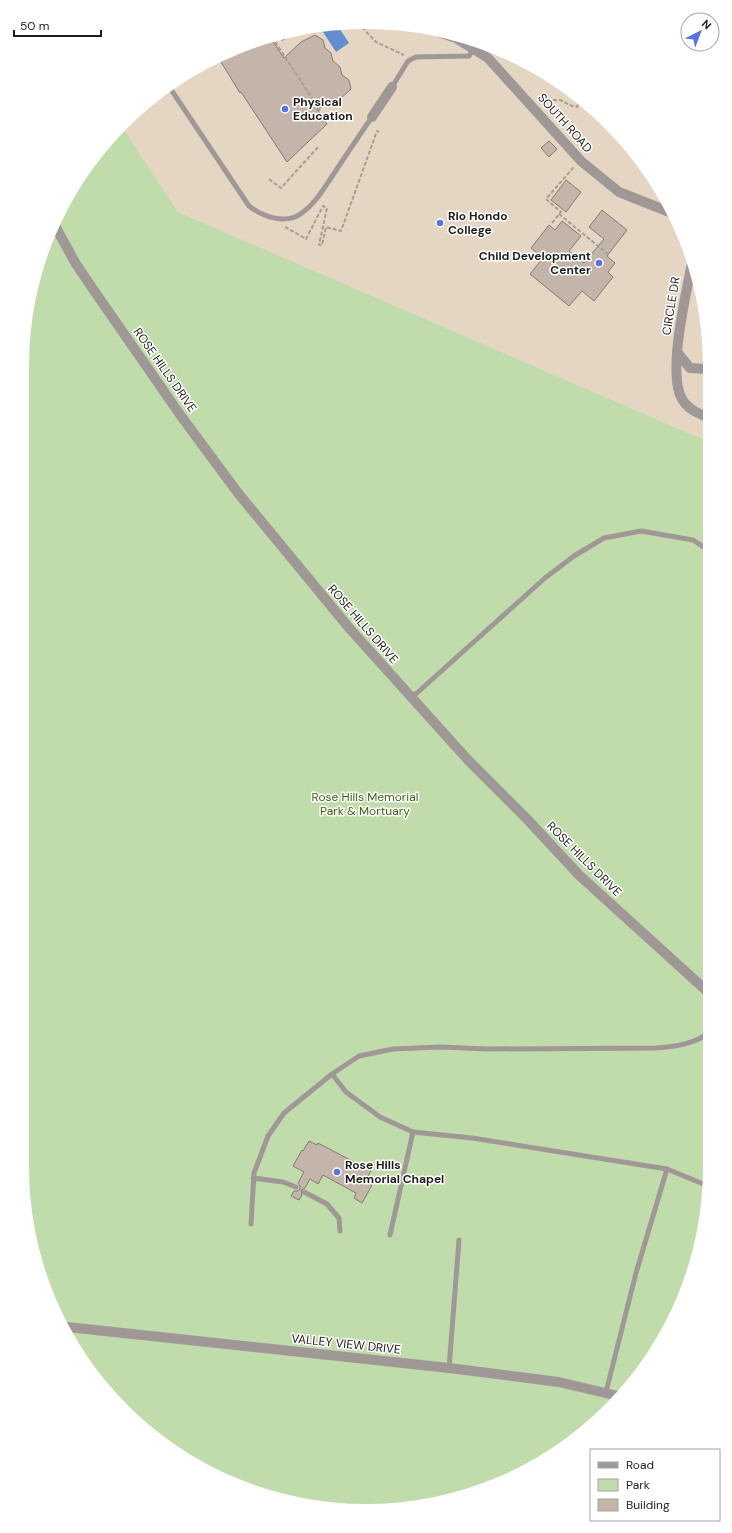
<svg xmlns="http://www.w3.org/2000/svg" width="732" height="1533" viewBox="0 0 732 1533" font-family="'DM Sans',sans-serif">
<style>
.education{fill:#e4d6c3}
.green{fill:#c0dcab}
.water{fill:#628dd2}
.building{fill:#c3b5aa;stroke:#887a71}
.lines{fill:none;stroke-linecap:round;stroke-linejoin:round}
.path{stroke:#a3a193;stroke-width:2;stroke-dasharray:4 2;stroke-linecap:butt}
.service{stroke:#a09897;stroke-width:5}
.minor{stroke:#a09897;stroke-width:10}
.poi-dot{fill:#5772e8;stroke:#fff;stroke-width:1.5}
.labels{text-anchor:middle;stroke-width:3;stroke-linejoin:round;paint-order:stroke}
.poi-label{font-size:12px;font-weight:bold;fill:#1d1c16;stroke:#fff;text-anchor:start}
.street-label{font-size:12px;fill:#1d1c16;stroke:#fff}
.park-label{font-size:12px;fill:#3b610e;stroke:#fff}
</style>
<rect width="100%" height="100%" fill="#e6e3d2"/>
<!-- education -->
<path class="education" d="M366,22L433,29L498,48L575,93L639,156L684,234L707,321V440L688,433L178,212L121,125L175,80L235,48L299,29Z"/>
<!-- green -->
<path class="green" d="M121,125L178,212L688,433L707,440L710,1167L703,1234L684,1299L624,1394L575,1440L518,1475L411,1508L299,1504L234,1485L175,1453L93,1377L40,1278L22,1167V366L29,299L48,234L80,175Z"/>
<!-- water -->
<g class="water">
<path d="M337,25L349,43L336,52L321,29L327,26Z"/>
<path d="M303,28L282,41L278,35L299,29Z"/>
</g>
<!-- building -->
<g class="building">
<path d="M315,35L323,40L325,48L331,53L333,61L340,67L342,75L349,80L351,89L339,100L317,109L327,124L287,162L241,92L240,93L218,57L235,48L270,37L284,58L301,42Z"/>
<path d="M549,141L557,149L549,157L541,148Z"/>
<path d="M566,180L581,192L566,212L551,200Z"/>
<path d="M602,210L627,230L607,256L615,263L608,272L613,277L594,301L582,291L569,306L530,274L543,258L531,248L549,225L555,230L562,221L581,236L569,251L584,263L604,239L589,227Z"/>
<path d="M309,1141L317,1145L318,1143L371,1171L365,1181L372,1185L362,1203L354,1198L356,1193L323,1175L318,1184L310,1179L305,1188L301,1190L302,1195L299,1200L291,1196L294,1191H297L300,1189V1186L298,1183L304,1172L293,1166L302,1150L303,1151Z"/>
</g>
<g class="lines">
<!-- path -->
<g class="path">
<path d="M358,23L376,42L404,55"/>
<path d="M272,37L321,112"/>
<path d="M541,100H560L572,106L577,107L581,99"/>
<path d="M269,179L281,188L319,146"/>
<path d="M559,214L609,255"/>
<path d="M552,223L561,212L546,199L574,167"/>
<path d="M285,227L306,239L323,206L327,208L319,245H322L326,227L341,231L377,131L379,132"/>
</g>
<!-- service -->
<g class="service">
<path d="M168,85L249,206C263,217 286,225 302,213C316,203 324,188 333,175C346,155 359,136 372,117"/>
<path d="M392,87L408,61L416,57L469,56L473,49"/>
<path d="M410,697L417,693L545,578L574,556L604,538L641,531L693,540L708,550"/>
<path d="M332,1074L346,1092L380,1117L413,1132L472,1138L667,1169L708,1186"/>
<path d="M253,1178L283,1182L296,1187"/>
<path d="M304,1192L327,1204L339,1218L340,1231"/>
<path d="M251,1224L254,1173L268,1136L284,1113L332,1074L359,1056L393,1049L441,1047L487,1049L656,1048C675,1047 695,1044 710,1032"/>
<path d="M390,1235L413,1132"/>
<path d="M449,1368L459,1240"/>
<path d="M606,1392L636,1273L667,1169"/>
</g>
<!-- minor -->
<g class="minor">
<path d="M426,28L456,38L488,58L581,161L619,192L672,213"/>
<path d="M372,117L392,87"/>
<path d="M54,224L76,264L95,292L181,416L238,493L350,629L468,760L527,819L579,875L709,993"/>
<path d="M692,263C686,294 668,370 681,397C686,408 697,413 707,417"/>
<path d="M677,352L690,368L707,369"/>
<path d="M67,1327L449,1368L559,1382L622,1397"/>
</g>
</g>
<!-- markers -->
<g class="poi-dot">
<circle cx="285" cy="109" r="4"/>
<circle cx="440" cy="223" r="4"/>
<circle cx="599" cy="263" r="4"/>
<circle cx="337" cy="1172" r="4"/>
</g>
<g class="labels">
<!-- poi labels -->
<g class="poi-label">
<text x="293" y="106">Physical<tspan x="293" dy="14">Education</tspan></text>
<text x="448" y="220">Rio Hondo<tspan x="448" dy="14">College</tspan></text>
<text x="591" y="260" text-anchor="end">Child Development<tspan x="591" dy="14">Center</tspan></text>
<text x="345" y="1169">Rose Hills<tspan x="345" dy="14">Memorial Chapel</tspan></text>
</g>
<!-- street labels -->
<g class="street-label">
<text transform="translate(565 123) rotate(48)" y="4">SOUTH ROAD</text>
<text transform="translate(671 306) rotate(-81)" y="4">CIRCLE DR</text>
<text transform="translate(165 370) rotate(55)" y="4">ROSE HILLS DRIVE</text>
<text transform="translate(363 624) rotate(49)" y="4">ROSE HILLS DRIVE</text>
<text transform="translate(584 859) rotate(45)" y="4">ROSE HILLS DRIVE</text>
<text transform="translate(346 1344) rotate(6)" y="4">VALLEY VIEW DRIVE</text>
</g>
<!-- park labels -->
<g class="park-label">
<text x="365" y="801">Rose Hills Memorial<tspan x="365" dy="14">Park &amp; Mortuary</tspan></text>
</g>
</g>
<!-- crop -->
<path d="M0 0H732V1533H0ZM366 29H366A337 337 0 0 1 703 366V1167A337 337 0 0 1 366 1504H366A337 337 0 0 1 29 1167V366A337 337 0 0 1 366 29Z" fill="#fff" fill-rule="evenodd"/>
<!-- legend -->
<rect x="590" y="1449" width="130" height="72" fill="#ffffff" stroke="#a5a4a2"/>
<rect x="598" y="1462" width="20" height="6" fill="#a09897" stroke="#a5a4a2"/>
<text x="626" y="1469" font-size="12" fill="#1d1c16">Road</text>
<rect x="598" y="1479" width="20" height="12" fill="#c0dcab" stroke="#a5a4a2"/>
<text x="626" y="1489" font-size="12" fill="#1d1c16">Park</text>
<rect x="598" y="1499" width="20" height="12" fill="#c3b5aa" stroke="#a5a4a2"/>
<text x="626" y="1509" font-size="12" fill="#1d1c16">Building</text>
<!-- north arrow -->
<g transform="translate(700 32) rotate(42)"><circle r="19" fill="#ffffff" stroke="#a5a4a2"/>
<path d="M0-3L7 15L0 10L-7 15Z" fill="#5772e8"/>
<text y="-6" font-size="11" font-weight="bold" text-anchor="middle" fill="#1d1c16">N</text>
</g>
<!-- scale -->
<path d="M14 30v6h87v-6" fill="none" stroke="#1d1c16" stroke-width="2"/>
<text x="20" y="30" font-size="12" fill="#1d1c16" stroke="#ffffff" stroke-width="3" paint-order="stroke">50 m</text>
</svg>
